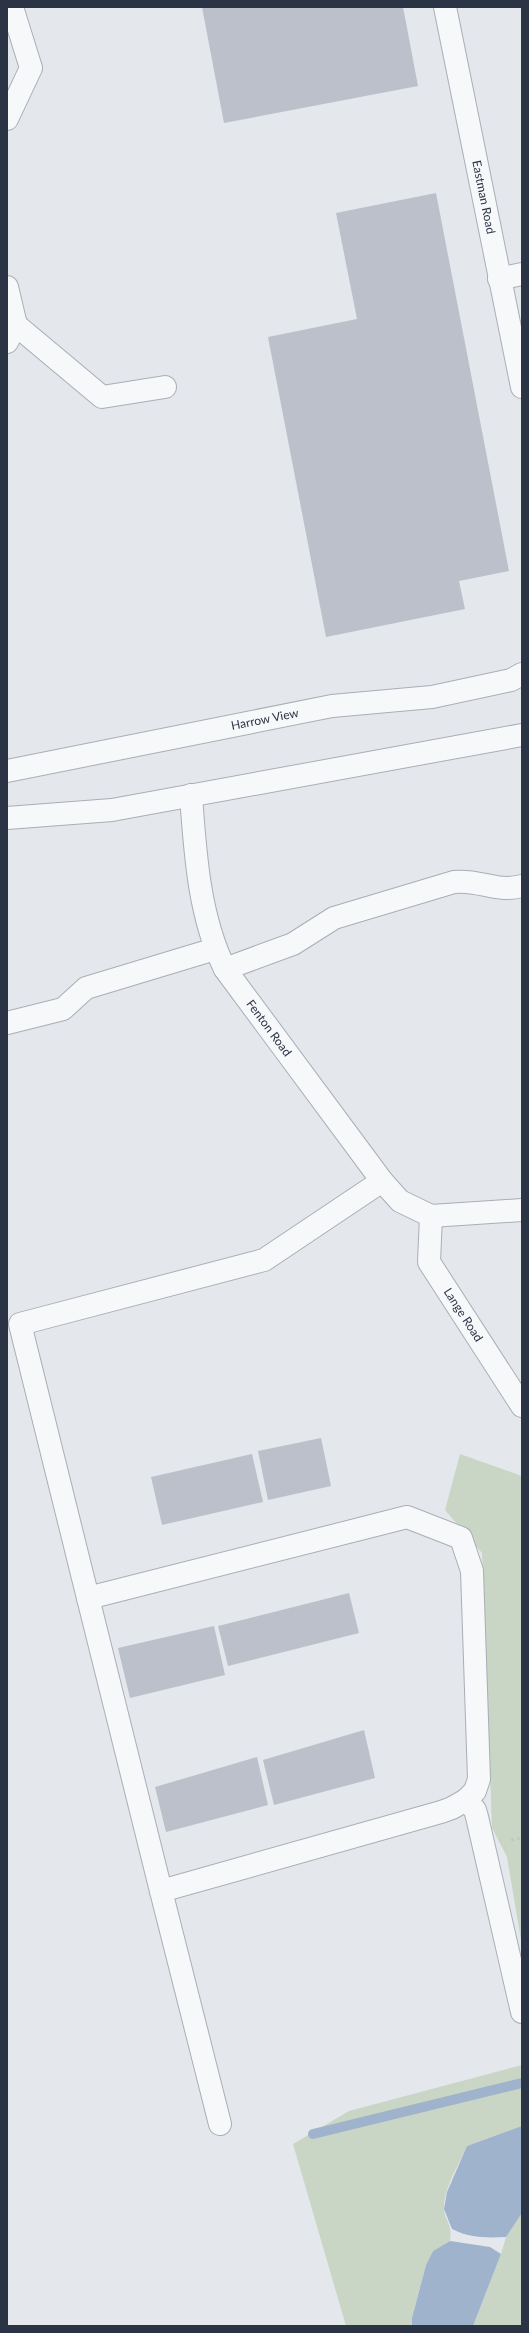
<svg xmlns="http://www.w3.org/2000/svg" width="529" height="2333" viewBox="0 0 529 2333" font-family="Lato,sans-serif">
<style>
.green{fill:#c9d6c5}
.water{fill:#9fb4cc}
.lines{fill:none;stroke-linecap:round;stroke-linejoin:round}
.stream{stroke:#9fb4cc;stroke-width:10}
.building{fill:#bbc0ca}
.minor-casing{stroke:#a9aeb7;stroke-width:24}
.path{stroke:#c2c5cb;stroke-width:2.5;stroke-dasharray:3 3;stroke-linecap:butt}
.minor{stroke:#f7f8fa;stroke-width:22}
.labels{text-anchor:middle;stroke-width:3;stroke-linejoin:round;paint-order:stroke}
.street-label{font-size:12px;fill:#2b3445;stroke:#f4f6f9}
</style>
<rect width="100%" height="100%" fill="#e4e7ec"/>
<!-- green -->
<g class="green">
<path d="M460,1454L522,1476V1946L507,1857L492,1828L482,1553L445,1510Z"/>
<path d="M522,2065V2126L467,2146C459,2165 444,2187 444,2208C444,2221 453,2222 450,2241L433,2251L426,2265L412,2318V2326H346L293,2144L349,2111Z"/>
<path d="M522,2213V2326H473L501,2254L506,2237Z"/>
</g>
<!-- water -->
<g class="water">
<path d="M522,2126V2213L506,2237C486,2238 470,2238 452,2229L444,2209L447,2192L467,2146Z"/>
<path d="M450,2241L490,2247L501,2254L473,2326H412V2318L426,2265L433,2251Z"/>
</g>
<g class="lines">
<!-- stream -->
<path class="stream" d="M313,2134L522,2083"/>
</g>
<!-- building -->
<g class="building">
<path d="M202,7H403L418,86L224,123Z"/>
<path d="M436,193L509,571L459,581L465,609L326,637L268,337L357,319L336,213Z"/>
<path d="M321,1438L331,1486L268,1500L258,1451Z"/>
<path d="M252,1454L263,1502L162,1525L151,1477Z"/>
<path d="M349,1593L359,1633L228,1666L218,1626Z"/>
<path d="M214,1626L225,1675L130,1698L118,1648Z"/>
<path d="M364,1730L375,1778L274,1805L263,1760Z"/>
<path d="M257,1757L268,1805L166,1832L155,1787Z"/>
</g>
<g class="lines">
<!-- minor casing -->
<g class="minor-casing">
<g id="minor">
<path id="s1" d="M445,7L522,387"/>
<path d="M7,119L31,68L12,7"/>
<path d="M499,279L522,274"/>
<path d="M7,287L16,325L7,342"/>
<path d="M16,325L102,397L165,387"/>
<path id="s2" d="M7,771L332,706L432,697L511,680L522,674"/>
<path id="s3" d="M191,795C195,852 199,917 225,969L382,1181L400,1201L431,1216"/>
<path d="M7,818L112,810L522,735"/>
<path d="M225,969L293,944L334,918L454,882C480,879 495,893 522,886"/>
<path d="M7,1023L63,1009L86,988L215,949"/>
<path d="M382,1181L264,1260L20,1324L88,1598L407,1517L461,1538L472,1571L479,1779L475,1791L466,1800L475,1810L477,1817L522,2012"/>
<path id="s4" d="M431,1216L429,1262L522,1406"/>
<path d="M431,1216L522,1210"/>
<path d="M88,1598L161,1891L441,1812L452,1808L466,1800"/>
<path d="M161,1891L220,2124"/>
</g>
</g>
<!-- path -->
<path class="path" d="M511,1840L522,1838"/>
<!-- minor -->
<use href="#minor" class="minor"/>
</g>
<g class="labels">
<!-- street labels -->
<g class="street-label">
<text dy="4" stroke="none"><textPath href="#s1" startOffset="194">Eastman Road</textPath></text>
<text dy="4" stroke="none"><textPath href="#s2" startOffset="263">Harrow View</textPath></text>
<text dy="4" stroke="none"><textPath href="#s3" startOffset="252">Fenton Road</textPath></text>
<text dy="4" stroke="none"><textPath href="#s4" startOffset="109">Lange Road</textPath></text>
</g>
</g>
<!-- border -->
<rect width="529" height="2333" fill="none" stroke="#2b3445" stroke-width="16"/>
</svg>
